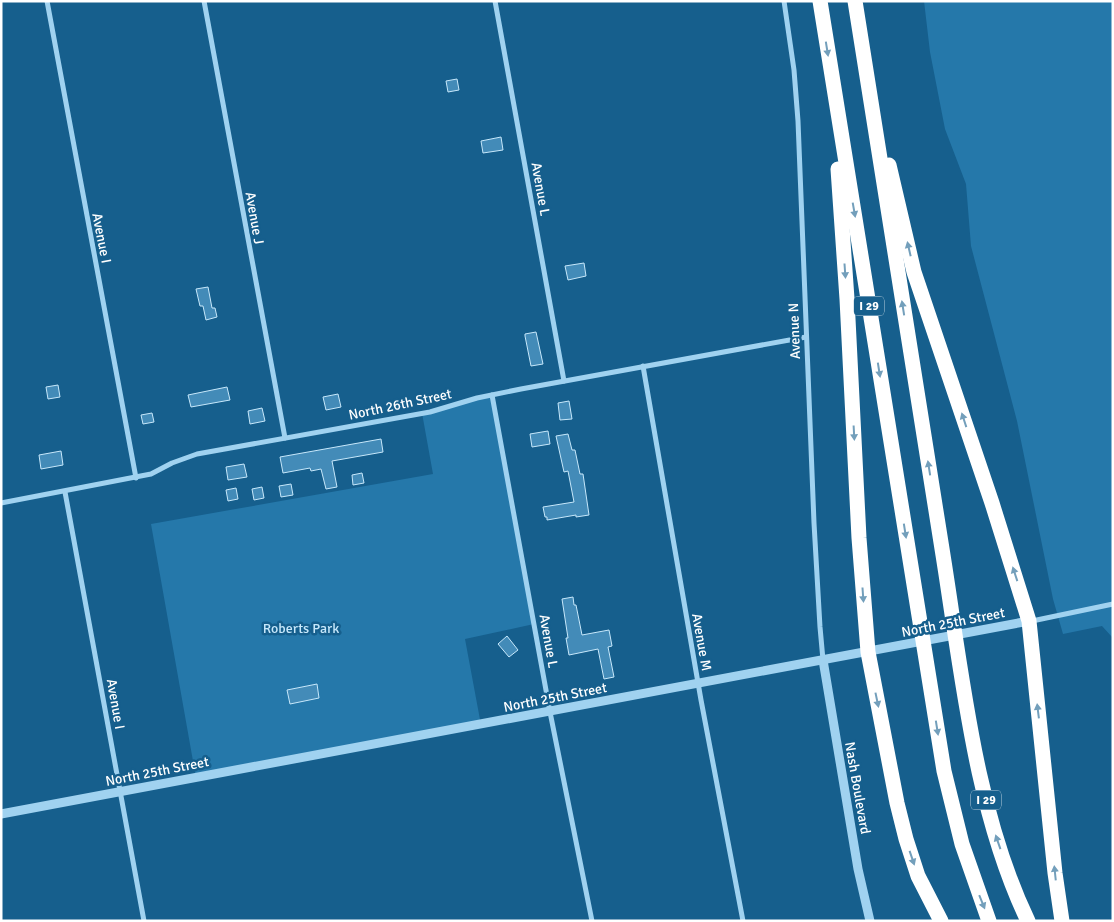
<svg xmlns="http://www.w3.org/2000/svg" width="1114" height="922" viewBox="0 0 1114 922" font-family="Signika,sans-serif">
<style>
.green{fill:#2578aa}
.building{fill:#438bb8;stroke:#c7e8fb}
.lines{fill:none;stroke-linecap:round;stroke-linejoin:round}
.minor{stroke:#a0d2f0;stroke-width:5}
.tertiary{stroke:#a0d2f0;stroke-width:9}
.motorway{stroke:#fff;stroke-width:15}
.oneway{fill:#739fbb}
.labels{text-anchor:middle;stroke-width:5;stroke-linejoin:round;paint-order:stroke}
.shield{fill:#165f8d;stroke:#b9cfdd;stroke-width:1}
.shield-label{font-size:12px;font-weight:bold;fill:#fff}
.street-label{font-size:14px;fill:#fff;stroke:#165f8d}
.park-label{font-size:14px;fill:#c7e8fb;stroke:#165f8d}
</style>
<rect width="100%" height="100%" fill="#165f8d"/>
<!-- green -->
<g class="green">
<path d="M924,1H1113V642L1112,637L1102,626L1063,634L1053,599L1017,421L971,246L966,184L945,129L930,52Z"/>
<path d="M492,395L534,624L465,639L481,725L196,778L151,524L433,474L422,413Z"/>
</g>
<!-- building -->
<g class="building">
<path d="M457,79L459,90L448,92L446,81Z"/>
<path d="M501,137L503,150L483,153L481,141Z"/>
<path d="M584,263L586,276L568,280L565,266Z"/>
<path d="M208,287L212,308H215L217,317L206,320L203,306H200L196,289Z"/>
<path d="M536,332L543,364L531,366L525,336V334Z"/>
<path d="M58,385L60,397L48,399L46,387Z"/>
<path d="M227,387L230,400L191,407L188,395Z"/>
<path d="M338,394L341,407L326,410L323,397Z"/>
<path d="M569,401L572,419L560,420L558,403Z"/>
<path d="M262,408L265,421L250,424L248,411Z"/>
<path d="M152,413L154,422L143,424L141,415Z"/>
<path d="M548,431L550,444L532,447L530,434Z"/>
<path d="M568,434L572,450H575L580,474H583L589,515L576,517V515L547,520V517H545L543,507L574,502L568,471L564,472L556,436Z"/>
<path d="M381,439L383,452L332,461L337,487L326,489L321,469L311,471L310,468L283,473L280,457Z"/>
<path d="M61,451L63,465L41,469L39,455Z"/>
<path d="M244,464L247,477L228,480L226,467Z"/>
<path d="M362,473L364,483L353,485L352,475Z"/>
<path d="M291,484L293,495L281,497L279,486Z"/>
<path d="M262,487L264,498L254,500L252,489Z"/>
<path d="M236,488L238,499L228,501L226,490Z"/>
<path d="M573,597L574,605H576L582,635L609,630L612,646L608,647L614,677L604,679L598,649L569,655L566,638H568L562,599Z"/>
<path d="M507,636L518,650L509,657L498,644Z"/>
<path d="M317,684L319,698L290,704L287,690Z"/>
</g>
<g class="lines">
<!-- minor -->
<g class="minor">
<path d="M47,1L136,478"/>
<path d="M204,1L285,438"/>
<path d="M495,1L564,381"/>
<path d="M784,1L794,70L798,121L814,523L820,627L823,660"/>
<path d="M643,366L701,700L743,921"/>
<path d="M492,395L550,712L592,921"/>
<path d="M65,492L144,921"/>
<path d="M1,503L151,474L172,463L197,454L430,412L477,398L521,389L806,337"/>
<path d="M1032,621L1113,604"/>
</g>
<!-- tertiary -->
<g class="tertiary">
<path d="M823,660L858,869L870,921"/>
<path d="M1,814L1029,621"/>
</g>
<!-- motorway -->
<g class="motorway">
<path d="M820,1L944,771L962,844L989,921"/>
<path d="M855,1C885,186 913,371 943,555C962,674 975,811 1028,921"/>
<path d="M889,165L914,272L992,503L1029,621L1055,873L1062,921"/>
<path d="M838,169L847,299L859,538L868,652L897,803L906,839L918,876L941,921"/>
</g>
</g>
<!-- one-way arrows -->
<defs><path id="oneway-solid" d="M-6-.8H1V-3.2L6.5 0L1 3.2V.8H-6Z" transform="scale(1.25)"/></defs>
<g class="oneway">
<use href="#oneway-solid" transform="translate(827 49) rotate(81)"/>
<use href="#oneway-solid" transform="translate(854 210) rotate(80)"/>
<use href="#oneway-solid" transform="translate(909 249) rotate(-103)"/>
<use href="#oneway-solid" transform="translate(845 271) rotate(86)"/>
<use href="#oneway-solid" transform="translate(903 308) rotate(-99)"/>
<use href="#oneway-solid" transform="translate(879 370) rotate(81)"/>
<use href="#oneway-solid" transform="translate(964 420) rotate(-108)"/>
<use href="#oneway-solid" transform="translate(854 433) rotate(87)"/>
<use href="#oneway-solid" transform="translate(929 468) rotate(-99)"/>
<use href="#oneway-solid" transform="translate(905 531) rotate(81)"/>
<use href="#oneway-solid" transform="translate(1015 574) rotate(-108)"/>
<use href="#oneway-solid" transform="translate(863 595) rotate(86)"/>
<use href="#oneway-solid" transform="translate(877 700) rotate(78)"/>
<use href="#oneway-solid" transform="translate(1038 711) rotate(-97)"/>
<use href="#oneway-solid" transform="translate(937 728) rotate(81)"/>
<use href="#oneway-solid" transform="translate(998 842) rotate(-109)"/>
<use href="#oneway-solid" transform="translate(912 858) rotate(71)"/>
<use href="#oneway-solid" transform="translate(1055 873) rotate(-96)"/>
<use href="#oneway-solid" transform="translate(982 902) rotate(68)"/>
</g>
<g class="labels">
<!-- shield labels -->
<g class="shield">
<rect x="854" y="296.5" width="30" height="19" rx="4"/>
<rect x="971" y="790.5" width="30" height="19" rx="4"/>
</g>
<g class="shield-label">
<text x="869" y="310">I 29</text>
<text x="986" y="804">I 29</text>
</g>
<!-- street labels -->
<g class="street-label">
<text transform="translate(541 189) rotate(80)" y="5">Avenue L</text>
<text transform="translate(255 218) rotate(80)" y="5">Avenue J</text>
<text transform="translate(102 238) rotate(79)" y="5">Avenue I</text>
<text transform="translate(794 331) rotate(-92)" y="5">Avenue N</text>
<text transform="translate(400 404) rotate(-12)" y="5">North 26th Street</text>
<text transform="translate(953 622) rotate(-11)" y="5">North 25th Street</text>
<text transform="translate(549 641) rotate(80)" y="5">Avenue L</text>
<text transform="translate(702 642) rotate(80)" y="5">Avenue M</text>
<text transform="translate(555 697) rotate(-11)" y="5">North 25th Street</text>
<text transform="translate(116 704) rotate(80)" y="5">Avenue I</text>
<text transform="translate(157 771) rotate(-11)" y="5">North 25th Street</text>
<text transform="translate(858 788) rotate(80)" y="5">Nash Boulevard</text>
</g>
<!-- park labels -->
<g class="park-label">
<text x="301" y="633">Roberts Park</text>
</g>
</g>
<!-- border -->
<rect width="1114" height="922" fill="none" stroke="#ffffff" stroke-width="5"/>
</svg>
